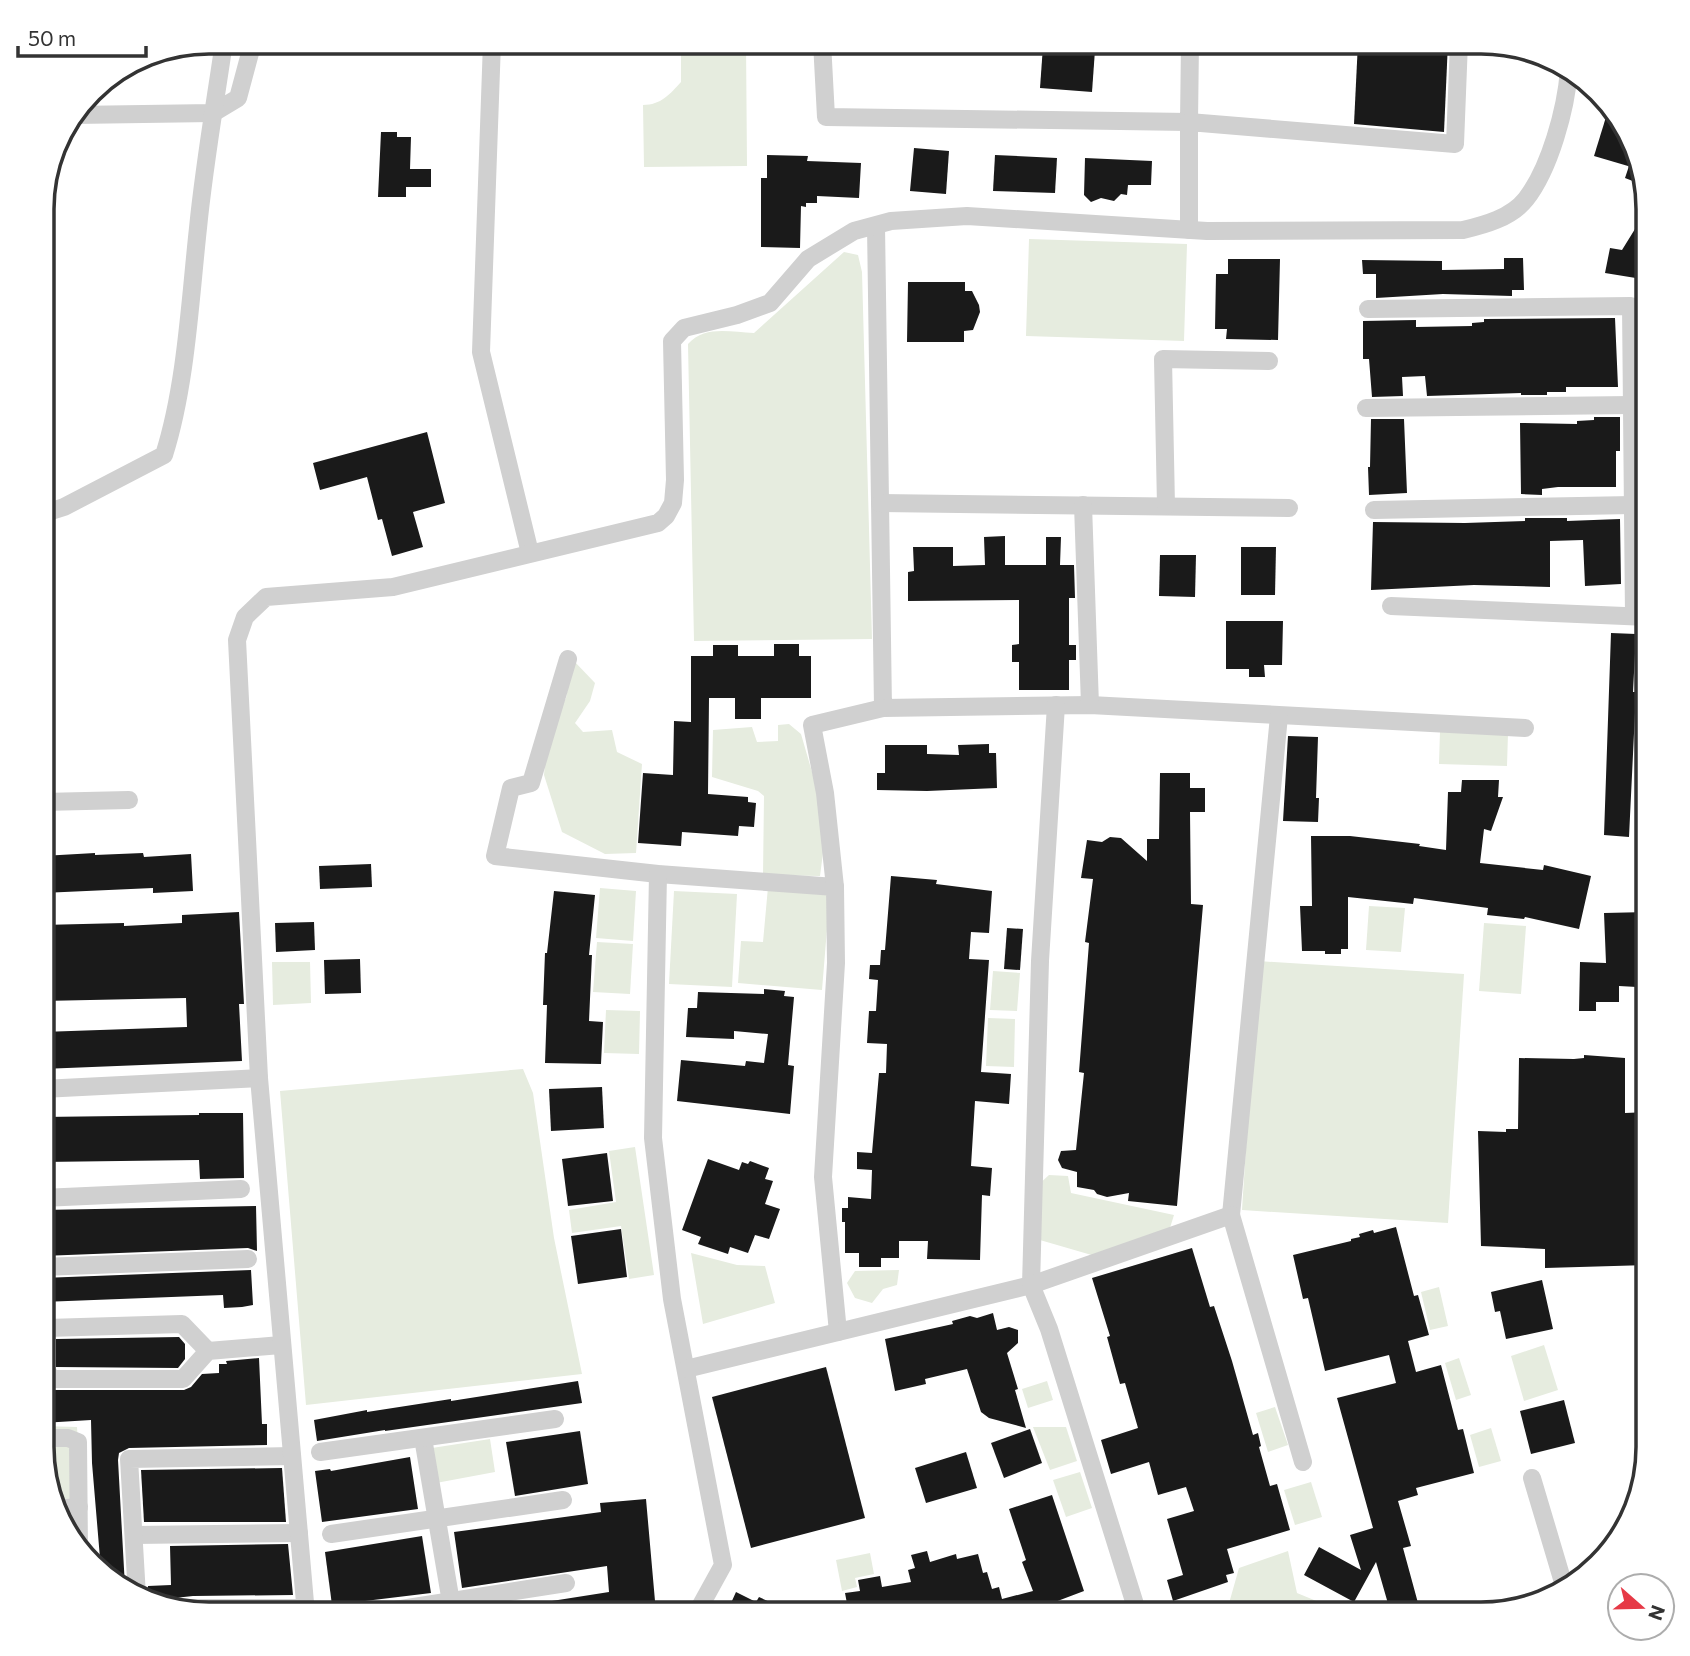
<svg xmlns="http://www.w3.org/2000/svg" width="1690" height="1656" viewBox="0 0 1690 1656" font-family="Commissioner,sans-serif">
<style>
.green{fill:#e6ecdf}
.building{fill:#1a1a1a}
.lines{fill:none;stroke-linecap:round;stroke-linejoin:round}
.minor{stroke:#d0d0d0;stroke-width:18}
.rim{fill:none;stroke:#333;stroke-width:3.5}
</style>
<rect width="100%" height="100%" fill="#fff"/>
<!-- green -->
<g class="green">
<path d="M681,42H746L747,166L644,167L643,105C661,105 670,94 681,82Z"/>
<path d="M1029,239L1187,244L1184,341L1026,336Z"/>
<path d="M844,252L858,255L862,272L872,639L694,641L688,344C705,325 730,332 754,333Z"/>
<path d="M573,660L595,683L590,701L575,723L583,732L612,730L617,752L642,764L636,853L605,854L562,832L544,775L548,732L566,698Z"/>
<path d="M789,724L801,734L821,803L824,845L820,876L763,875L764,796L758,791L712,777L713,730L752,727L757,742L778,741V725Z"/>
<path d="M1440,731L1508,733L1507,766L1439,764Z"/>
<path d="M768,887L830,892L822,990L738,983L741,941L763,942Z"/>
<path d="M600,888L636,891L633,941L596,938Z"/>
<path d="M674,891L737,894L732,987L669,984Z"/>
<path d="M1369,906L1405,908L1401,952L1366,950Z"/>
<path d="M1484,923L1526,926L1521,994L1479,991Z"/>
<path d="M597,942L633,944L630,994L593,992Z"/>
<path d="M1258,961L1464,974L1448,1223L1242,1210Z"/>
<path d="M310,962L311,1003L273,1005L272,962Z"/>
<path d="M993,971L1020,973L1017,1011L990,1010Z"/>
<path d="M606,1010L640,1011L639,1054L604,1053Z"/>
<path d="M988,1018L1015,1019L1014,1067L986,1066Z"/>
<path d="M523,1069L533,1093L554,1238L582,1374L306,1405L280,1091Z"/>
<path d="M635,1147L654,1275L629,1279L621,1226L572,1233L569,1210L616,1202L609,1151Z"/>
<path d="M1049,1175L1068,1176L1071,1193L1174,1215L1169,1231L1095,1256L1033,1238L1036,1187Z"/>
<path d="M691,1253L737,1265L765,1266L775,1303L703,1324Z"/>
<path d="M899,1270L897,1285L883,1289L872,1303L855,1298L847,1283L855,1271Z"/>
<path d="M1439,1287L1448,1326L1430,1330L1421,1292Z"/>
<path d="M1544,1345L1558,1390L1524,1401L1511,1356Z"/>
<path d="M1459,1358L1471,1395L1456,1400L1445,1363Z"/>
<path d="M1047,1381L1053,1400L1028,1408L1022,1389Z"/>
<path d="M1275,1407L1288,1445L1268,1452L1256,1413Z"/>
<path d="M42,1426L77,1427L86,1559C54,1523 42,1473 42,1426Z"/>
<path d="M1033,1427H1066L1077,1461L1050,1470Z"/>
<path d="M1491,1428L1501,1461L1479,1467L1470,1435Z"/>
<path d="M490,1439L495,1472L436,1483L432,1448Z"/>
<path d="M1080,1472L1092,1508L1066,1517L1053,1480Z"/>
<path d="M1311,1482L1322,1517L1295,1525L1284,1490Z"/>
<path d="M1288,1551L1297,1593L1348,1614H1226L1239,1568Z"/>
<path d="M870,1553L874,1574L855,1578L857,1587L842,1591L836,1560Z"/>
</g>
<!-- building -->
<g class="building">
<path d="M1358,42H1448L1444,132L1354,124Z"/>
<path d="M1043,46L1095,50L1092,92L1040,88Z"/>
<path d="M1610,104L1634,143L1628,166L1594,156Z"/>
<path d="M381,132H397V137H411L410,169H431V187H406V197H378Z"/>
<path d="M914,148L949,151L946,194L910,191Z"/>
<path d="M767,155L808,156L807,161L861,163L859,198L817,196V203H806V207L801,206L800,248L761,247V178H767Z"/>
<path d="M995,155L1057,158L1055,193L993,191Z"/>
<path d="M1085,158L1152,161L1151,185H1128L1127,195L1121,194L1114,201L1101,198L1091,202L1084,195Z"/>
<path d="M1629,166L1640,168L1643,185L1625,178Z"/>
<path d="M1648,208V280L1605,273L1610,248L1622,250Z"/>
<path d="M1504,258H1523L1524,290H1512V296L1443,294L1376,298V274H1363L1362,260L1442,261V270L1504,269Z"/>
<path d="M1228,259H1280L1278,340L1226,339L1227,329H1215L1216,274H1228Z"/>
<path d="M908,282H965V291H972L979,305L980,312L973,330L964,331V342H907Z"/>
<path d="M1615,318L1618,387H1566V392H1547V395H1521V393L1427,396L1425,376L1402,377L1403,396L1372,397L1369,359H1363V321L1416,320V327L1472,326V323L1484,322V319Z"/>
<path d="M1594,417H1620V451H1616V487H1558L1542,489V495L1521,494L1520,423L1577,424V421L1594,420Z"/>
<path d="M1371,419H1404L1407,493L1369,495L1368,467H1370Z"/>
<path d="M427,432L445,503L413,512L423,547L392,556L382,519L378,520L367,477L320,490L313,463Z"/>
<path d="M1525,518H1567V521L1620,519L1621,584L1585,586L1583,540L1550,541V587L1474,585L1371,590L1373,522L1465,523L1525,521Z"/>
<path d="M1005,536V565H1046V537H1061L1060,565H1074L1075,598H1069V645H1076V660H1069V690H1019V662H1012V645L1019,644V600L908,601V572L914,571L913,547H953V566L985,565L984,537Z"/>
<path d="M1241,547H1276L1275,595H1241Z"/>
<path d="M1160,555H1196L1195,597L1159,596Z"/>
<path d="M1226,621H1283L1282,665H1264L1265,677H1249V669H1226Z"/>
<path d="M1611,633L1636,634L1633,692H1636L1629,837L1604,835Z"/>
<path d="M774,644H799V656H811V698H761V719H735V698H709L708,794L748,797V802L756,803L754,827L739,826L738,836L682,832L681,846L638,843L643,773L673,775L674,721L691,722V656H713V645H738V656H774Z"/>
<path d="M1288,736L1318,737L1316,798H1319L1318,822L1283,821Z"/>
<path d="M989,744V753H996L997,788L927,791L877,790V773H885V745H927V754L959,755L958,745Z"/>
<path d="M1160,773H1190V788H1205V812H1190L1191,904L1203,905L1177,1206L1128,1201L1129,1193L1107,1197L1097,1194L1094,1190L1077,1187V1172L1062,1168L1058,1160L1061,1151L1076,1150L1084,1073L1079,1072L1089,943L1085,942L1093,879L1081,878L1087,840L1102,842L1110,837L1121,838L1147,861V839H1159Z"/>
<path d="M1462,780H1499L1498,797H1503L1491,831L1484,829L1480,863L1543,870L1544,865L1591,876L1579,929L1525,917L1524,919L1487,915L1488,908L1414,898L1413,904L1348,897V949H1341V954H1325V951H1302L1300,906H1312L1311,836H1350L1420,844L1419,846L1446,850L1448,792H1461Z"/>
<path d="M95,853V855L143,853L144,857L191,854L193,891L153,893V888L42,893V856Z"/>
<path d="M371,864L372,887L320,889L319,866Z"/>
<path d="M891,876L937,880L936,884L992,891L989,933L971,932L969,959L989,960L981,1072L1011,1074L1009,1104L975,1101L971,1166L992,1168L990,1196L982,1195L980,1260L927,1259L928,1241H899V1258H881V1267H859V1253H845V1222H842V1208H848V1197L871,1199L872,1170L857,1169V1152L872,1153L879,1073H886L887,1044L867,1043L869,1011H876L878,980L869,979L870,965H880L881,950H885Z"/>
<path d="M554,891L595,895L589,955H592L589,1021L603,1022L601,1064L545,1063L547,1005H543L545,953H547Z"/>
<path d="M239,912L244,1004H239L242,1061L42,1069V1032L187,1027L186,998L42,1001V925L124,923V926L182,923V915Z"/>
<path d="M1648,912V944H1638L1637,987L1619,986V1002H1596V1011H1579L1580,962L1606,963L1604,913Z"/>
<path d="M314,922L315,950L276,952L275,923Z"/>
<path d="M1007,928L1023,929L1020,970L1004,969Z"/>
<path d="M360,959L361,993L325,994L324,960Z"/>
<path d="M764,989L785,991L784,996L794,997L788,1065L794,1066L790,1114L677,1101L681,1060L745,1066L746,1061L764,1063L768,1034L734,1031V1039L686,1037L688,1008H697L698,992L764,994Z"/>
<path d="M1584,1055L1625,1058V1113L1648,1112V1265L1545,1268V1249L1481,1246L1478,1131L1506,1132V1129H1518L1519,1058L1574,1059L1584,1058Z"/>
<path d="M602,1087L604,1128L551,1131L549,1089Z"/>
<path d="M199,1113H243L244,1178L200,1179L199,1160L42,1162V1117L199,1115Z"/>
<path d="M607,1153L613,1201L568,1206L562,1159Z"/>
<path d="M708,1159L739,1170L742,1162L748,1164L750,1161L769,1168L765,1179L773,1181L765,1204L780,1209L769,1239L755,1235L748,1253L730,1247L728,1254L698,1244L701,1237L682,1230Z"/>
<path d="M256,1206L257,1251L248,1248L42,1256V1210Z"/>
<path d="M1396,1227L1414,1296L1418,1295L1429,1335L1408,1341L1416,1372L1441,1365L1458,1430L1463,1429L1474,1473L1416,1488L1418,1495L1398,1501L1411,1546L1403,1548L1421,1614H1391L1376,1562L1354,1602L1304,1575L1319,1547L1361,1570L1350,1535L1373,1528L1337,1398L1396,1383L1389,1355L1325,1371L1308,1298L1303,1299L1293,1255L1351,1241V1239L1360,1237L1359,1234L1373,1230L1374,1233Z"/>
<path d="M621,1229L627,1277L578,1284L571,1236Z"/>
<path d="M1192,1248L1210,1307L1214,1306L1232,1361L1253,1435L1258,1433L1261,1446L1259,1447L1270,1486L1277,1484L1290,1530L1227,1549L1234,1573L1226,1575L1228,1582L1173,1601L1167,1580L1183,1575L1167,1519L1194,1511L1186,1487L1158,1495L1149,1462L1111,1474L1101,1440L1138,1428L1125,1383L1120,1384L1107,1337L1110,1336L1092,1278Z"/>
<path d="M251,1270L253,1305L242,1307L224,1308L223,1295L42,1302V1278Z"/>
<path d="M1542,1280L1553,1329L1506,1339L1500,1311L1495,1312L1491,1292Z"/>
<path d="M993,1313L997,1330L1009,1327L1018,1330V1343L1007,1353L1018,1389L1015,1390L1026,1428L989,1418L981,1412L967,1369L925,1379L926,1384L895,1391L885,1339L953,1324L952,1321L970,1316L977,1318Z"/>
<path d="M179,1337L185,1344V1359L178,1368L56,1367V1339Z"/>
<path d="M259,1358L262,1424H267V1445L129,1448L119,1453L118,1460L125,1587L101,1570L92,1463L91,1420L42,1423V1386L54,1390H184L191,1387L202,1374L219,1373V1364H227L226,1361Z"/>
<path d="M826,1367L865,1518L751,1548L712,1397Z"/>
<path d="M578,1381L582,1403L385,1431V1430L317,1441L314,1420L367,1410V1412L451,1399V1401Z"/>
<path d="M1564,1400L1575,1443L1531,1454L1520,1411Z"/>
<path d="M1030,1429L1042,1463L1004,1478L991,1443Z"/>
<path d="M580,1431L588,1484L515,1496L506,1442Z"/>
<path d="M966,1452L977,1488L926,1503L915,1468Z"/>
<path d="M410,1457L418,1509L322,1522L315,1471L330,1469L331,1471Z"/>
<path d="M282,1468L286,1522H144L141,1470Z"/>
<path d="M1052,1495L1084,1591L1039,1608L1038,1606L1009,1614H849L845,1593L860,1591L858,1580L880,1576L882,1587L911,1582L908,1570L915,1568L911,1555L927,1551L930,1562L956,1554L957,1559L978,1554L983,1573L987,1572L992,1589L999,1587L1002,1599L1033,1591L1022,1562L1026,1560L1009,1509Z"/>
<path d="M646,1499L655,1601L594,1605L595,1614H520V1606L609,1592L607,1566L462,1588L454,1532L601,1512L600,1503Z"/>
<path d="M422,1536L431,1593L332,1605L325,1552Z"/>
<path d="M288,1544L293,1595L193,1596L147,1601L148,1586L171,1585L170,1546Z"/>
<path d="M736,1592L756,1602L759,1597L772,1603L769,1608L782,1614H726Z"/>
</g>
<g class="lines">
<!-- minor -->
<g class="minor">
<path d="M492,42L481,352L530,553"/>
<path d="M822,42L826,117L1189,122L1190,42"/>
<path d="M74,115L213,113L238,98L253,42"/>
<path d="M876,226L883,708L1090,705L1525,728"/>
<path d="M1189,230V122L1455,144L1459,42"/>
<path d="M1368,309L1631,306L1634,616"/>
<path d="M1366,408L1632,405"/>
<path d="M880,503L1289,508"/>
<path d="M1083,505L1090,705"/>
<path d="M1166,506L1163,359L1269,361"/>
<path d="M1374,510L1633,505"/>
<path d="M42,514L64,507L164,455C186,386 190,301 198,228C204,166 215,104 224,42"/>
<path d="M1391,606L1648,617"/>
<path d="M568,659L531,783L511,788L495,856L658,874L835,887L836,963L823,1177L838,1332"/>
<path d="M42,802L129,800"/>
<path d="M658,874L653,1138L672,1299L723,1565L696,1614"/>
<path d="M835,887L825,793L812,725L883,708"/>
<path d="M42,1089L259,1078"/>
<path d="M42,1198L241,1189"/>
<path d="M1231,1215L1279,716"/>
<path d="M42,1267L248,1259"/>
<path d="M42,1341L47,1328L182,1324L208,1351"/>
<path d="M686,1369L1031,1285L1040,961L1056,705"/>
<path d="M42,1370L54,1379H183L208,1351L281,1345"/>
<path d="M42,1438H68L78,1442L79,1551"/>
<path d="M423,1438L453,1614"/>
<path d="M320,1452L555,1419"/>
<path d="M1532,1478L1565,1589"/>
<path d="M64,1508L65,1527"/>
<path d="M54,1509L79,1507"/>
<path d="M331,1534L563,1500"/>
<path d="M134,1535L299,1533"/>
<path d="M137,1596L129,1459L292,1456"/>
<path d="M181,1608H305"/>
<path d="M306,1614L259,1078L237,640L245,617L266,597L393,587L658,523L666,516L673,503L675,480L672,341L684,328L737,315L770,303L808,259L854,231L891,221L967,216L1207,231L1463,230C1484,225 1511,218 1526,199C1550,168 1566,109 1569,70"/>
<path d="M369,1614L566,1583"/>
<path d="M1138,1614L1049,1329L1031,1285L1231,1215L1303,1462"/>
</g>
</g>
<!-- crop -->
<path d="M0 0H1690V1656H0ZM209 54H1481A155 155 0 0 1 1636 209V1447A155 155 0 0 1 1481 1602H209A155 155 0 0 1 54 1447V209A155 155 0 0 1 209 54Z" fill="#fff" fill-rule="evenodd"/>
<path class="rim" d="M209 54H1481A155 155 0 0 1 1636 209V1447A155 155 0 0 1 1481 1602H209A155 155 0 0 1 54 1447V209A155 155 0 0 1 209 54Z"/>
<!-- north arrow -->
<g transform="translate(1641 1607) rotate(110)"><circle r="33" fill="#ffffff" stroke="#adadad" stroke-width="2"/>
<path d="M0-5L12 26L0 18L-12 26Z" fill="#e63946"/>
<text y="-10" font-size="19" font-weight="bold" text-anchor="middle" fill="#333333">N</text>
</g>
<!-- scale -->
<path d="M18 46v10h128v-10" fill="none" stroke="#333333" stroke-width="3.5"/>
<text x="28" y="46" font-size="21" fill="#333333" stroke="#ffffff" stroke-width="5" paint-order="stroke">50 m</text>
</svg>
